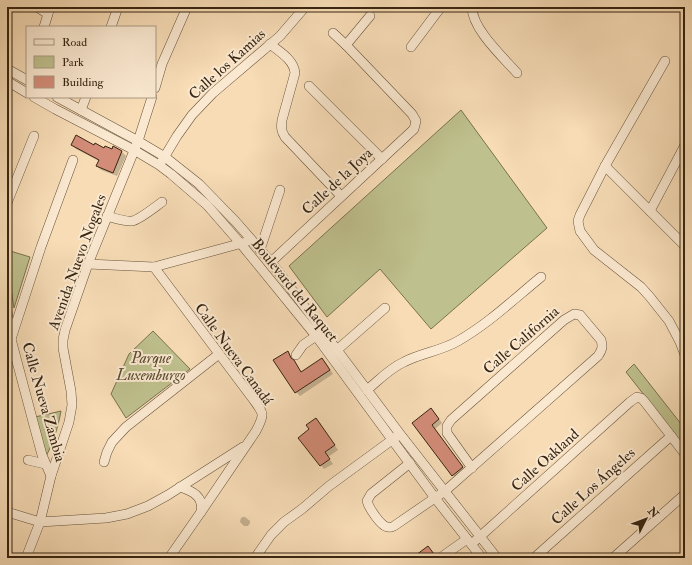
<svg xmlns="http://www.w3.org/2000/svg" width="692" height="565" viewBox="0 0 692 565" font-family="'IM FELL Double Pica',serif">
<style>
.green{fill:#bec08d;stroke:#7a724f}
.shadow{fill:#0003}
.building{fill:#d38c78;stroke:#372511}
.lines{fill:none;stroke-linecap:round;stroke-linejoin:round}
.minor-casing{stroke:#67533a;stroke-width:10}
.minor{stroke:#fae8d0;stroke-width:9}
.labels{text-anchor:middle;stroke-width:4;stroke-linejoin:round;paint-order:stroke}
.street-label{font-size:15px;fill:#372511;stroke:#fae8d0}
.park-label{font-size:15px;font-style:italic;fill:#594c30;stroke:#fae8d0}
</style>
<rect width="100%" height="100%" fill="#f7dcb6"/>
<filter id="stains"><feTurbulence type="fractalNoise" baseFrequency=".005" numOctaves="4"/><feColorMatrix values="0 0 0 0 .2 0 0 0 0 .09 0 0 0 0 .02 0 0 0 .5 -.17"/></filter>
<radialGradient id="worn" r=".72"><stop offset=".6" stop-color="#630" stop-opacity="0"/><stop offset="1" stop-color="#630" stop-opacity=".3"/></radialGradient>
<!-- green -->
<g class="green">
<path d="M461,110L547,228L431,329L380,269L327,317L289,266Z"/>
<path d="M7,250L30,257L14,308L7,262Z"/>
<path d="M153,331L190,369L126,418L111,394L129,354Z"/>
<path d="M634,364L685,429V447L626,372Z"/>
<path d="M61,411C58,427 53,444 45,458L35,417Z"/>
</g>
<!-- shadow -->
<g class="shadow">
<path d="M72,145L94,146L104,150H112L113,147L122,152L126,156L117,176L101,170L97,166L99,161L76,149Z"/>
<path d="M287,352L291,356L294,362L302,373L322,359L326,363L333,374L300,396L296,392Z"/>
<path d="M435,413L442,423L435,429L466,471L457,480L414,424Z"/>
<path d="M316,419L320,423L338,450L328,457L333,464L324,469L321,465L310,429Z"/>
<path d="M243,517H245L250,521V523L248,526H244L240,522L241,518Z"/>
</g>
<!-- building -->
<g class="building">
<path d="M76,135L94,145L95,143L104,148L105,146L112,149L113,146L122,151L113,173L96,166L99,160L71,145Z"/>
<path d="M288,351L291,358L294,360L301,372L322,358L330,370L295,393L273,360Z"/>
<path d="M431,408L439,419L432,425L463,467L452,476L412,423Z"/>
<path d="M316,418L335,445L325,452L330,459L320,466L298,438L309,429L306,425Z"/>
<path d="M428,546L437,558H412Z"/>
</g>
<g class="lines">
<!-- minor casing -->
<g class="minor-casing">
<g id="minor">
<path d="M37,7L48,14"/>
<path d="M472,7C472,29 503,57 517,73"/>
<path d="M44,27L50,7"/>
<path d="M111,27L118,7"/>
<path d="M333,33L346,45"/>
<path d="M270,44C280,52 294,60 295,73L282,120C281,127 281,131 285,137L341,196"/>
<path d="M411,47L441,7"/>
<path d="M665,61L605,166L580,215L578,221L580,231L594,250L641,287L650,297L669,321L680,342L685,355"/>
<path d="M7,69L27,80"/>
<path d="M7,81L27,93"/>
<path d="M309,86L382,159"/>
<path d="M155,88L162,64L187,7"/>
<path d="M34,97L55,109L134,150L159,165L171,174L207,205L241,244L316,336L435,498L482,558"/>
<path d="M57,97L138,141L165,157L199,184L236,222L271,262L400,434L497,558"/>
<path d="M81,110L86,97"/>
<path d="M162,161L177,136L192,115L213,93L280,36L305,7"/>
<path d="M605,166L685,246"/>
<path d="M7,203L34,136"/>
<path d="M650,211L685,145"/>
<path d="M107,216C114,218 126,222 132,221C139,220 155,207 162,202"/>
<path d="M260,250L280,190"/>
<path d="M271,262L414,129L416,121L412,114L346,45L370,16"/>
<path d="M88,264L154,267L246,242"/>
<path d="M154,267L253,399C264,414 265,414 256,431L201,512L169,558"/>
<path d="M7,311L11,339L32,418L42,455L51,476"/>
<path d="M11,339L41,247L73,160"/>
<path d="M337,350L385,308"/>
<path d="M296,355L303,345L316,336"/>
<path d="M367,390C379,380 390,368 404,362C421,353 441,351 458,341C488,324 514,299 541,277"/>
<path d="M28,460L45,464"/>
<path d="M104,462L107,452L112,442L126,427L219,354"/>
<path d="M410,463L371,494L367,501C369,508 380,525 387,527C391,528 391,527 394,526L445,491L598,356C602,350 603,347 601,340L580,315L574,314L564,320L451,420L447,426V433L472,468"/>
<path d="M180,487C193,491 204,497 201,512"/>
<path d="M7,512L40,522L106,518L127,514L148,506L168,495L243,447"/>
<path d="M475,541L630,402L637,397L641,398L644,401L685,454"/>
<path d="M443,556L467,539"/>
<path d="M26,558L40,522L51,476L69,422L72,405L71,391L63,348V340L65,330L88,264L138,141L152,97"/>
<path d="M255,558L271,535L284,522L302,509L329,486L396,437"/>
<path d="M534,558L671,436"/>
<path d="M613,558L685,494"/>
</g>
</g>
<!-- minor -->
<use href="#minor" class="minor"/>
</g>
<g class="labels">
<!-- street labels -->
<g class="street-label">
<text transform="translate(227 64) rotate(-42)" y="5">Calle los Kamias</text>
<text transform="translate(337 181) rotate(-43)" y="5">Calle de la Joya</text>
<text transform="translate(77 262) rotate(-70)" y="5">Avenida Nuevo Nogales</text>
<text transform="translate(295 290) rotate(51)" y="5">Boulevard del Raquet</text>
<text transform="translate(521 340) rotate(-41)" y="5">Calle California</text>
<text transform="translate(234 354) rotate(54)" y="5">Calle Nueva Canadá</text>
<text transform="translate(44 402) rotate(74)" y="5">Calle Nueva Zambia</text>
<text transform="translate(545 460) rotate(-42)" y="5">Calle Oakland</text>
<text transform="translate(593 486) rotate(-42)" y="5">Calle Los Ángeles</text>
</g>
<!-- park labels -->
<g class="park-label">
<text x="151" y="363">Parque<tspan x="151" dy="17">Luxemburgo</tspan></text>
</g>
</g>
<!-- margin -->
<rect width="692" height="565" fill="none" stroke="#f7dcb6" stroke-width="24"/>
<rect x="8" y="8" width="676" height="549" fill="none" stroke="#372511" stroke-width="2"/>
<rect x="12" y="12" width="668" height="541" fill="none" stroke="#372511"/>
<!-- legend -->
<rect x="26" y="26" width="130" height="72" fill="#fae8d0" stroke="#ac9a84"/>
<rect x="34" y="39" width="20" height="6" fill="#fae8d0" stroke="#ac9a84"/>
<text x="62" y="46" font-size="12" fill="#372511">Road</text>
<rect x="34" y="56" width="20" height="12" fill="#bec08d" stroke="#ac9a84"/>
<text x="62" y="66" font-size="12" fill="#372511">Park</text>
<rect x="34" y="76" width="20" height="12" fill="#d38c78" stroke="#ac9a84"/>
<text x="62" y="86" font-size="12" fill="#372511">Building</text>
<!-- north arrow -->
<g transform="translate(646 519) rotate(48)" stroke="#fae8d0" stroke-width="3" paint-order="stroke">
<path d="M0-3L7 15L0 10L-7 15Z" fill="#372511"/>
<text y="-6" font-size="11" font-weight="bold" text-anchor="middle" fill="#372511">N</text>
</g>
<rect width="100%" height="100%" filter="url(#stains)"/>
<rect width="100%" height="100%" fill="url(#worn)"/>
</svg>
